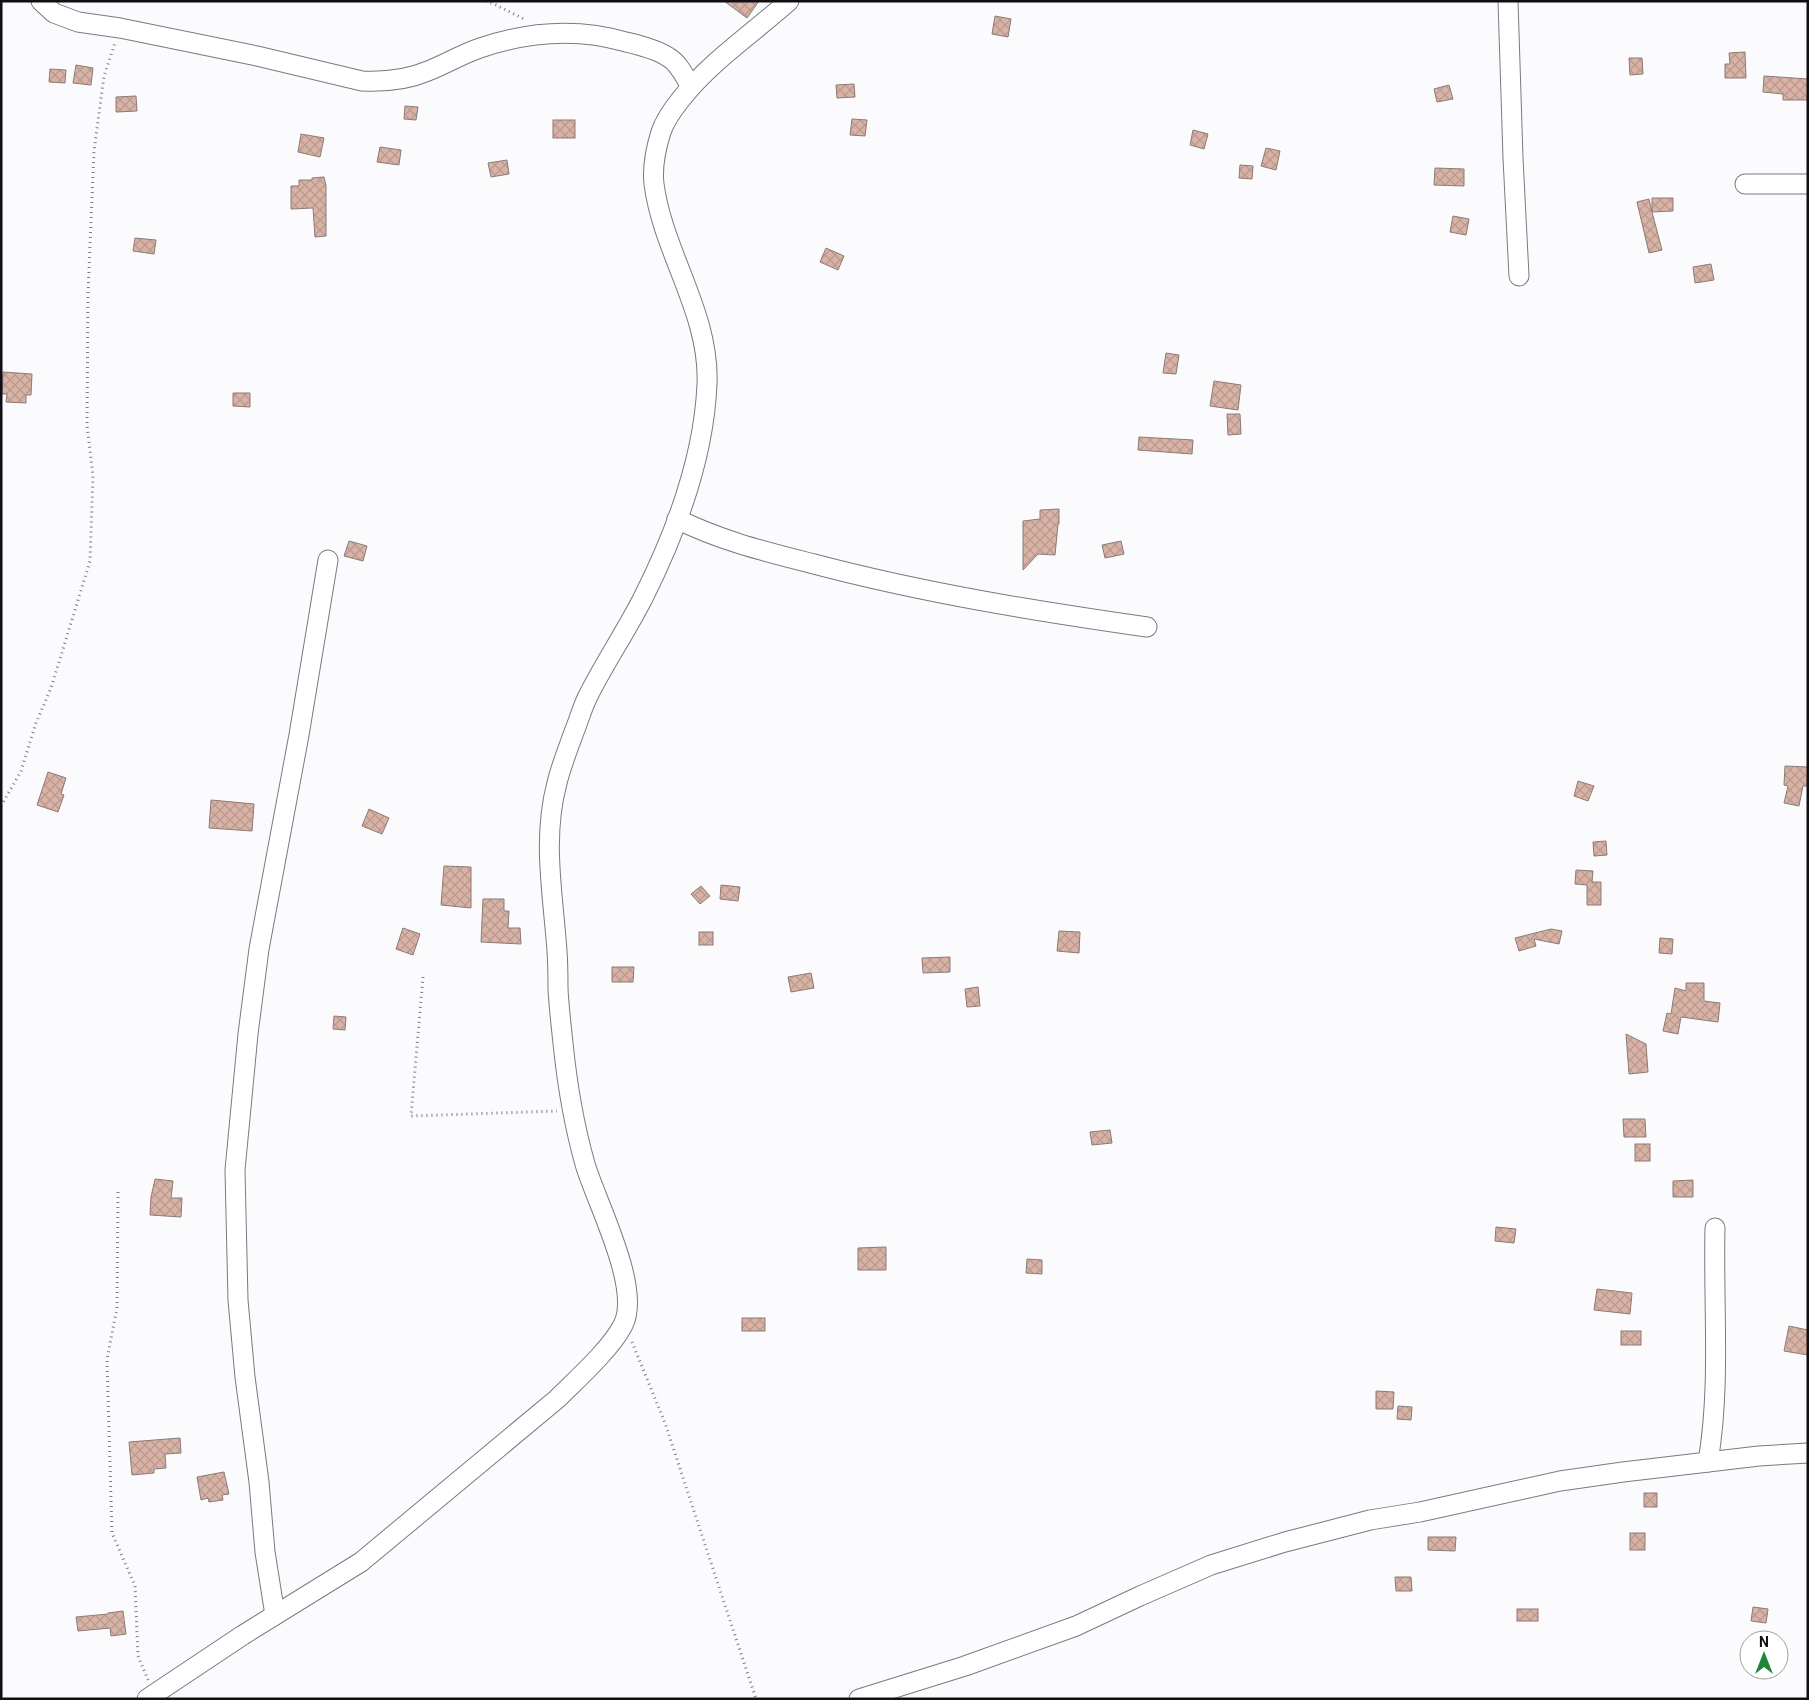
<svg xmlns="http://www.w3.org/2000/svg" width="1809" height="1700" viewBox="0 0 1809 1700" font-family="Roboto,sans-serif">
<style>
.building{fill:url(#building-cross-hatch);stroke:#8b7b76}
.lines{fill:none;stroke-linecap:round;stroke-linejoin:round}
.minor-casing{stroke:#7d7784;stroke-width:21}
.path{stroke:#7e7c80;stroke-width:3;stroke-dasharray:1 4;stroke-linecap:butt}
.minor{stroke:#fff;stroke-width:19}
</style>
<defs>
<pattern id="building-cross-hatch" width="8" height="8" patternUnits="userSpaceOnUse" patternTransform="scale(1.25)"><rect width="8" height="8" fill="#d9b2a6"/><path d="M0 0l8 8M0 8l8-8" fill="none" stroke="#b9988e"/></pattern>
</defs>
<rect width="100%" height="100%" fill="#fbfafd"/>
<!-- building -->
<g class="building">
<path d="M724,1H759L747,18Z"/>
<path d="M995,16L1011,19L1008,37L992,34Z"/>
<path d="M1745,52L1746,78H1725V64H1730L1729,53Z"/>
<path d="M1629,58H1642L1643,74L1630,75Z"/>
<path d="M76,65L93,68L91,85L73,83Z"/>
<path d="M50,69L66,70L65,83L49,82Z"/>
<path d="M1764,76L1808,79V100H1783V94L1763,92Z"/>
<path d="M854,84L855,97L837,98L836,85Z"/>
<path d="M1449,85L1453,99L1437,102L1434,89Z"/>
<path d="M136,96L137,111L116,112V97Z"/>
<path d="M405,106L418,107L416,120L404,119Z"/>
<path d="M852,119L867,120L865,136L850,135Z"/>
<rect x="553" y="120" width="22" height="18"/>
<path d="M1193,130L1208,134L1204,149L1190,145Z"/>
<path d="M301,134L324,138L320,157L298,152Z"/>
<path d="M380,147L401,150L399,165L377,162Z"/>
<path d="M1266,148L1280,151L1276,170L1261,166Z"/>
<path d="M507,160L509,174L491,177L488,163Z"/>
<path d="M1240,165L1253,166L1252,179L1239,178Z"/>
<path d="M1435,168L1464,169V186L1434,185Z"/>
<path d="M324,177L326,186V236L315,237L313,208L291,209V186H299V180H312V178Z"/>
<path d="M1652,198H1673V211L1652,212L1662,250L1649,253L1637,202L1649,199L1652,212Z"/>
<path d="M1453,216L1469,219L1466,235L1450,232Z"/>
<path d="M135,238L156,240L154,254L133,251Z"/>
<path d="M826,248L844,256L838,270L820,262Z"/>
<path d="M1711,264L1714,280L1695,283L1693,267Z"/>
<path d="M1166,353L1179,355L1176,374L1163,373Z"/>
<path d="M3,372L32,374L31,395H26V403L6,402L7,394H2Z"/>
<path d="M1214,381L1241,385L1238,410L1210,406Z"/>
<path d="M233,393H250V407L233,406Z"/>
<path d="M1227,414H1240L1241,434L1228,435Z"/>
<path d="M1139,437L1193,440L1192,454L1138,450Z"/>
<path d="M1059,509V524H1058L1055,555L1038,554L1023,570V521L1040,519V510Z"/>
<path d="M349,541L367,546L363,561L344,556Z"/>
<path d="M1121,541L1124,554L1105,558L1102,545Z"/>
<path d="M1785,766L1808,767V786H1803L1799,806L1784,803L1788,786L1784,785Z"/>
<path d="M48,772L66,778L61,794L64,795L58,812L37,805Z"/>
<path d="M1578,781L1594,786L1588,801L1574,796Z"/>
<path d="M211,800L254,804L252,831L209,828Z"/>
<path d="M369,809L389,818L382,834L362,826Z"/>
<path d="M1606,841L1607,855L1594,856L1593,842Z"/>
<path d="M444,866L471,867V908L441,905Z"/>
<path d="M1576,870L1593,871L1592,882H1601V905H1587V885L1575,884Z"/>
<path d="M721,885L740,887L738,901L720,899Z"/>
<path d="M701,886L710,896L700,904L691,894Z"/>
<path d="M483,899H504V911H509L508,928H520L521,944L481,942Z"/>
<path d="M403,928L420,934L413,955L396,949Z"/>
<path d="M1551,929L1562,931L1559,944L1534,939L1536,946L1519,951L1515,938Z"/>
<path d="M1059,931L1080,932L1079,953L1057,951Z"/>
<rect x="699" y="932" width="14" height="13"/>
<path d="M1660,938L1673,939L1672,954L1659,953Z"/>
<path d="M950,957V972L923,973L922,958Z"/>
<path d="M612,967H634L633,982H612Z"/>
<path d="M811,973L814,988L791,992L788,977Z"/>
<path d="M1686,983H1704V1001L1720,1003L1718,1022L1681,1017L1678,1034L1663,1031L1667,1013L1671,1014L1675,988L1686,991Z"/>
<path d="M978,987L980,1006L967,1007L965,989Z"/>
<path d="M334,1016L346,1017L345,1030L333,1029Z"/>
<path d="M1626,1034L1646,1044L1648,1072L1629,1074Z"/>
<path d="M1623,1119H1645L1646,1137H1624Z"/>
<path d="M1110,1130L1112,1143L1092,1145L1090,1132Z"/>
<rect x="1635" y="1144" width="15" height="17"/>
<path d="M155,1179L173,1181L171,1198H182L181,1217L150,1215L151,1197Z"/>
<path d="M1693,1180V1197H1673V1181Z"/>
<path d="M1496,1227L1516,1229L1514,1243L1495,1241Z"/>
<path d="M886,1247V1270H858V1248Z"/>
<path d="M1027,1259L1042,1260V1274L1026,1273Z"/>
<path d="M1597,1289L1632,1293L1630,1314L1594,1310Z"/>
<rect x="742" y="1318" width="23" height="13"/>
<path d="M1789,1326L1808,1330V1355L1784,1351Z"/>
<rect x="1621" y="1331" width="20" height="14"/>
<path d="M1376,1391L1394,1392L1393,1409H1376Z"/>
<path d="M1398,1406L1412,1407L1411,1420L1397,1419Z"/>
<path d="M180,1438L181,1453L165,1454L166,1468L154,1469V1473L132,1475L129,1442Z"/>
<path d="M224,1472L229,1494L222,1495L223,1500L209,1502L208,1498L201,1500L197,1477Z"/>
<rect x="1644" y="1493" width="13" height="14"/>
<rect x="1630" y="1533" width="15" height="17"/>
<path d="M1428,1537H1456L1455,1551L1428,1550Z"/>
<path d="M1395,1577H1411L1412,1591H1396Z"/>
<path d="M1753,1607L1768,1609L1766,1623L1751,1621Z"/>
<rect x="1517" y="1609" width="21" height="12"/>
<path d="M123,1611L126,1634L111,1636L110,1628L78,1631L76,1617L108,1614V1613Z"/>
</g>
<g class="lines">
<!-- minor casing -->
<g class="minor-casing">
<g id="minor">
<path d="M41,1L54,13L78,22L120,28L257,56L362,81C384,82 407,80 428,71C446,64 462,54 480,48C527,32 578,28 626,42C639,45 656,49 668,57C679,63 685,77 691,87"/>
<path d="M1508,1L1513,158L1519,276"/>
<path d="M1745,184H1808"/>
<path d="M677,519C721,541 767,552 814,564C924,593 1035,611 1147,627"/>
<path d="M1708,1462C1721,1385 1713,1306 1715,1228"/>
<path d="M275,1615L265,1552L259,1482L245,1377L238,1300L235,1170L248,1034L259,949L299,735L328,560"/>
<path d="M147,1699L243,1635L361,1562L557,1399C576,1380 611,1349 623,1325C642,1288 596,1202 585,1164C574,1125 567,1083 563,1043C561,1025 559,1007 558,989C558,976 558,964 557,951C553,894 542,839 557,783C561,766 568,749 574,732C579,720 582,708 588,696C605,662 627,630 644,596C677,530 704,458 707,384C710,313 663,253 654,184C652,167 656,148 661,132C665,120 673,109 681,99C711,61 752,34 789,1"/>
<path d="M859,1699L965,1666L1076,1626L1140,1596L1211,1565L1285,1542L1370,1520L1420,1512L1560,1481L1623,1472L1759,1456L1808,1453"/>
</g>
</g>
<!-- path -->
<g class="path">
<path d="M486,1L496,5L524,19"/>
<path d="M1,806L21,771L36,723L51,688L90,561L93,476L87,425L88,294L92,197L94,151L104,76L115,43"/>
<path d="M423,977L411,1116L557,1111"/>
<path d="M118,1192L117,1308L107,1359L112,1533L135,1586L138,1656L148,1680"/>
<path d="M632,1342L665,1423L756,1699"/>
</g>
<!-- minor -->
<use href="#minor" class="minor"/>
</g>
<!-- border -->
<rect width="1809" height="1700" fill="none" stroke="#120f14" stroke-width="5"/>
<!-- north arrow -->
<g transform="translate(1764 1655)"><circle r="24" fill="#ffffff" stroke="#a09fa1"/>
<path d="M0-4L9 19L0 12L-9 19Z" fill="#218539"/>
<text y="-8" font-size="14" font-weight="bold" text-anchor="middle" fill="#120f14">N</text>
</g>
</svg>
